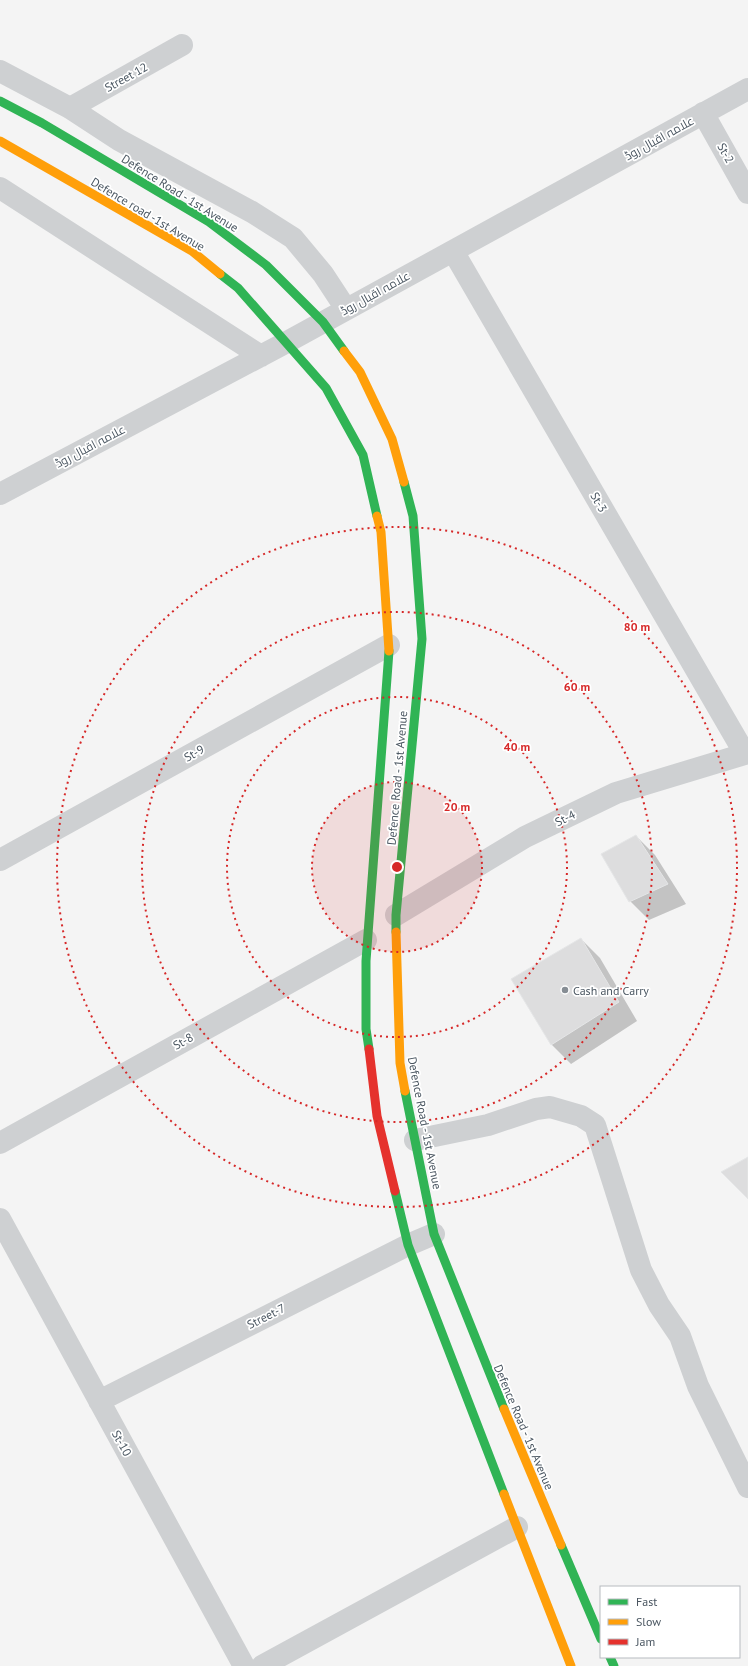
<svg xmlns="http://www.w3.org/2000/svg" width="748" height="1666" font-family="'PT Sans',Cairo,sans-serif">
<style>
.shadow{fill:#0003}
.building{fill:#ddddde;stroke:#e5e6e7}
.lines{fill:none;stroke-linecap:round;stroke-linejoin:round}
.street{stroke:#ced0d2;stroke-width:22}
.fast{stroke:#30b455;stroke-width:9}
.slow{stroke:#ff9f0a;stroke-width:9}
.jam{stroke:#e5322d;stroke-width:9}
.ring{fill:none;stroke:#d62828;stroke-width:2;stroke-dasharray:2 4}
.poi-dot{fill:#868d94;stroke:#fff;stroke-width:1.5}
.labels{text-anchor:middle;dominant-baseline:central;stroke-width:3.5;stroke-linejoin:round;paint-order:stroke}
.street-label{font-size:12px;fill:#4a5661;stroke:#fff}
.poi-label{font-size:12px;fill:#4a5661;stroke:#fff;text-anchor:start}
.centre{fill:#d62828;stroke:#fff;stroke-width:2}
.ring-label{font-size:12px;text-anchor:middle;font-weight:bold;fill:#d62828;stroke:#fff;stroke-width:3.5;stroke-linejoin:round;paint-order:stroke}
</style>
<rect width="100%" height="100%" fill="#f4f4f4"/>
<path class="shadow" d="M636 836 655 855 686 904 649 920 630 901Z
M581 939 600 958 637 1021 571 1064 552 1045 513 979Z"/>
<path class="building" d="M636 835 668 884 629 902 601 854Z
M581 938 619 1002 551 1045 511 979Z
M748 1157V1199L721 1172Z"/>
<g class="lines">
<path class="street" d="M0 71 70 108 119 140 252 212 293 238 323 274 346 309
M70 108 182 45
M703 113 748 193
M0 188 261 356
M453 251 745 754
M0 494 287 342 748 89
M0 860 389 645
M396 915 525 837 616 793 748 753
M415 1140 488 1125 536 1109 550 1107 581 1116 595 1125 641 1270 659 1305 680 1336 698 1386 748 1487
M0 1143 366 940
M0 1219 244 1666
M99 1401 408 1245 434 1234
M262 1666 517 1527"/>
<path class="fast" d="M0 101 42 123 209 222 266 265 323 322 344 351
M220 274 238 288 326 388 363 455 377 516
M396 932V915L422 639 413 516 404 482
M369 1049 366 1029V961L389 651
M405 1091 434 1234 504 1409
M395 1191 408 1245 504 1494
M561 1545 601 1639
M610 1657 614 1666"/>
<path class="slow" d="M0 141 192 251 220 274
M344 351 360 372 392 439 404 482
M377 516 381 532 389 651
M396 932 400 1063 405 1091
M504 1409 561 1545
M504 1494 571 1666"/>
<path class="jam" d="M369 1049 377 1116 395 1191"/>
</g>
<circle cx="397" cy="867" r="85" fill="#d62828" fill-opacity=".12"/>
<g class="ring">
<circle cx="397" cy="867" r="85"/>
<circle cx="397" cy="867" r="170"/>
<circle cx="397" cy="867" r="255"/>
<circle cx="397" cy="867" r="340"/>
</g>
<circle class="poi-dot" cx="565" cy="990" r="4"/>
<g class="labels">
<g class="street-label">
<text transform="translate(126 77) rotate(-29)">Street 12</text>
<text transform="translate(659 138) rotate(-29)">علامہ اقبال روڈ</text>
<text transform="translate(726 153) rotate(61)">St-2</text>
<text transform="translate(180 193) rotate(32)">Defence Road - 1st Avenue</text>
<text transform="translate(148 214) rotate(31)">Defence road -1st Avenue</text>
<text transform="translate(375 293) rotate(-29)">علامہ اقبال روڈ</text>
<text transform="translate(90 446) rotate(-28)">علامہ اقبال روڈ</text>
<text transform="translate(599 502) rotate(60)">St-3</text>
<text transform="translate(194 753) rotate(-29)">St-9</text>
<text transform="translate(397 778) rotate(-85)">Defence Road - 1st Avenue</text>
<text transform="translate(565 818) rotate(-26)">St-4</text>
<text transform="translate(183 1041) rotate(-29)">St-8</text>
<text transform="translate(425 1123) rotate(79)">Defence Road - 1st Avenue</text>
<text transform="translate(266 1316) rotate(-27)">Street-7</text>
<text transform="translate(524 1427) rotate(67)">Defence Road - 1st Avenue</text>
<text transform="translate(122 1443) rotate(61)">St-10</text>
</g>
<g class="poi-label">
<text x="573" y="990">Cash and Carry</text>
</g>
</g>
<circle cx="397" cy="867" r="6" class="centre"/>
<g class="ring-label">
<text x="637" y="631">80 m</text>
<text x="577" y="691">60 m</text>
<text x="517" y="751">40 m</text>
<text x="457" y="811">20 m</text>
</g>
<rect x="600" y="1586" width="140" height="72" fill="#ffffff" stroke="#b7bbc0"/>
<rect x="608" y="1599" width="20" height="6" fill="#30b455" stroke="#b7bbc0"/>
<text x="636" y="1606" font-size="12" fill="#4a5661">Fast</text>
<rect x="608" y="1619" width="20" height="6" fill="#ff9f0a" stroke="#b7bbc0"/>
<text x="636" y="1626" font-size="12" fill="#4a5661">Slow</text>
<rect x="608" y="1639" width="20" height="6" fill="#e5322d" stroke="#b7bbc0"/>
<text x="636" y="1646" font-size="12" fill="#4a5661">Jam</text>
</svg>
